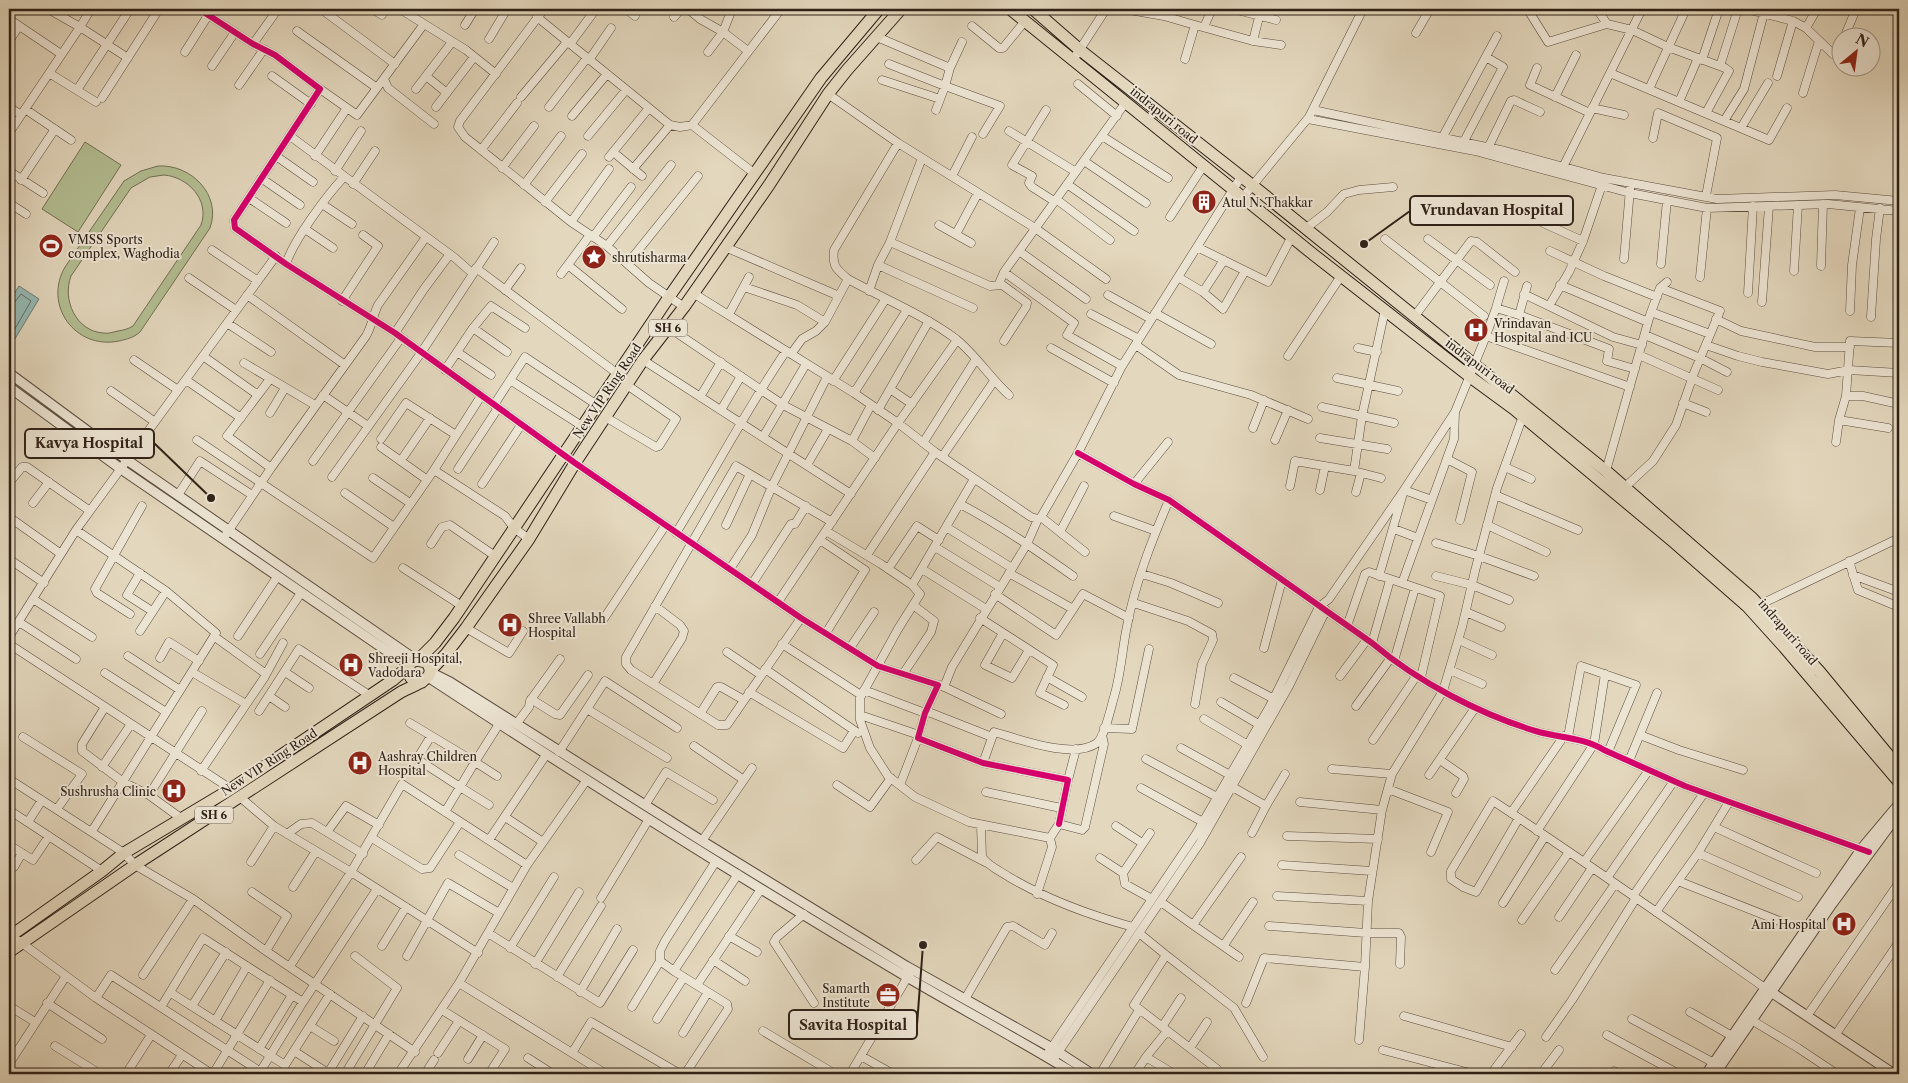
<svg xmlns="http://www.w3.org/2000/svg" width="1908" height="1083" font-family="'Libre Caslon Text',serif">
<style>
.green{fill:#b3be92;stroke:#717054;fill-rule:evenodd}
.water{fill:#95b9b3;stroke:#6c7c75}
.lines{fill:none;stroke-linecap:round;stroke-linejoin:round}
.shore{stroke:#626d65;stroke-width:1}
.minor-casing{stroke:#5c4e40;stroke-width:9}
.tertiary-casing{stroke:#5c4e40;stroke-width:11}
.primary-casing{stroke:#2f2117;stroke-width:13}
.minor{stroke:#ede5d4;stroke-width:8}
.tertiary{stroke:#ede5d4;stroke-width:9}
.primary{stroke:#e3d7bd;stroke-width:11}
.cycleway-casing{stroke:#ede5d4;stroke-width:9}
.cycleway{stroke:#d6006c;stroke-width:6}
.labels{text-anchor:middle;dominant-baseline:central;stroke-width:4;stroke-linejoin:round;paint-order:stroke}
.shield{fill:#ede5d4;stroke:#685c50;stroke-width:1}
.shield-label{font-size:11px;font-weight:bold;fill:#2f2117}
.street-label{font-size:12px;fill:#2f2117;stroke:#ede5d4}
.poi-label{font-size:12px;fill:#2f2117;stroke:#ede5d4;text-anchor:start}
.leader{fill:none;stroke:#2f2117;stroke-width:2}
.callout-dot{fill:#2f2117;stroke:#ede5d4;stroke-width:2}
.callout{fill:#ede5d4;stroke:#2f2117;stroke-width:2}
.callout-label{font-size:14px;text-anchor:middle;font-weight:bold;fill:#2f2117}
</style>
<rect width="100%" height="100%" fill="#e3d7bd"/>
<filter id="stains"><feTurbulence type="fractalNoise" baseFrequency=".004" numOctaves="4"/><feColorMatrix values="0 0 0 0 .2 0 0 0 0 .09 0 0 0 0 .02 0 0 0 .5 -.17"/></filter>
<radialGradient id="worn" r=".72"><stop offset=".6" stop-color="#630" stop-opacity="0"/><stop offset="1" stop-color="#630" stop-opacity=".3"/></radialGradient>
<path class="green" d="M85 142 121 165 78 232 42 209Z
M158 166C191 164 222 195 210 228L140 332C133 338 127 339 119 341 75 350 43 305 65 267L124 181 141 171ZM164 175C188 177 210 200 201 225L133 326C128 329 124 330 118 331 113 332 108 334 103 333 76 331 62 300 71 276L131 188 150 177Z"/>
<path class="water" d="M19 286 39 299 10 347 9 302Z"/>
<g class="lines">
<path class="shore" d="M9 304 14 303 21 294 31 301 9 339"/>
<defs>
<path id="minor" d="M48 9 80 27 91 9
M199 9 253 44 275 55 320 89 234 220 235 228 286 264 395 333 575 463 801 618 878 666 938 685 925 713 918 738 983 763 1068 780 1059 824
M321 9 395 64
M372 9 382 15
M400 9 466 50 496 74
M544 9 460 121 458 127 465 137 571 222 607 246 649 283 684 307
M626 9 635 16
M688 9 700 19 723 32 748 51
M1124 9 1164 16
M1166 9 1164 16 1195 25 1185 59
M1233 9 1276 20
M1597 9 1607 24
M1746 9 1793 21 1806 28 1817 9
M1893 9 1899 11
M1528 10 1548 42 1607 24 1632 30 1668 47 1725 68 1729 71 1706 113
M537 17 670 125 680 127 692 125
M674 17 681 9
M9 19 61 54
M465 25 475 9
M1195 25 1253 41 1281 45
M972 26 999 48H1003L1025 21
M1204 27 1212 9
M1806 28 1833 54 1838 51 1840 45
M297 31 377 88
M1416 33 1430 9
M877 37 950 68 945 86 1000 106 983 134
M1844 38 1856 9
M489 39 507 9
M9 41 19 26
M1253 41 1261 9
M253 44 278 9
M570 44 596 9
M185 52 212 9
M708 52 723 32 732 9
M589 60 611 28
M1073 60 1106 9
M1702 60 1719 9
M889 64 945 86 936 110
M212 66 235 32
M1720 66 1738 9
M950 68 962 42
M1537 68 1530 85 1590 113
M49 73 96 102
M1610 73 1769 140 1787 108
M272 76 311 104
M426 76 447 93
M1777 76 1793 21
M384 79 388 88 434 124
M882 80 940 99
M1078 84 1117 116
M239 85 264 49
M320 89 357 115 424 24
M416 89 452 42
M1649 89 1686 9
M77 90 130 9
M1803 93 1819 41
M828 94 898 143 1035 228 1106 279
M521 97 567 42
M1555 97 1576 55
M102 98 159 9
M1679 102 1698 58
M9 107 21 115
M436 107 474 57
M549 107 587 58
M1592 108 1624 115
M25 109 71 140
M1046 110 1012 165 1032 176 1029 183 1032 187 1054 201
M1313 110 1505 151 1604 178 1717 199 1835 195 1899 201
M572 116 607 74
M1308 119 1475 151 1630 193 1707 208 1828 204 1899 211
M1724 121 1744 89 1765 9
M1741 128 1768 83
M1009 131 1076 172
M9 133 80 27 128 58
M290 136 455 258 472 273
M588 136 626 90
M1102 136 1168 178
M1653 138 1658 113 1717 138 1706 196
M1440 142 1497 36
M898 143 834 250C832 266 836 269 848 279 884 299 924 315 956 339 976 355 990 378 1009 395
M1461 147 1503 67 1486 57
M1488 148 1511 101 1514 100 1540 112
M481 150 517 103
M276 156 313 182
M315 156 347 108
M618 156 642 176
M609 157 649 108
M922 158 890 242 990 286 1002 285
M1084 161 1146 203
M1563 167 1642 9
M502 168 534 126
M633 169 670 125
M9 171 43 193
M335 171 361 131
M755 174 692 125 781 9
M952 176 972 137
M261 178 300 205
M21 180 55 129
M353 184 375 151
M1067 184 1134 231
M524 185 561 136
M1243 197 1309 117 1363 9
M249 198 286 223
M1056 199 1110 240
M545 202 582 154
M9 203 26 214
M322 204 352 224
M1170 217 1204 165
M571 222 609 169
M1543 223 1583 241
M939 225 971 243
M305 229 333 248
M1305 229 1327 212 1344 194 1359 190 1393 187
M956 234 978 193
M593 237 631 187
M1385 239 1484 316
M1428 239 1490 285
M890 242 878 265 973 308
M607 246 671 165
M725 247 839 296
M1197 247 1268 282 1292 236
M212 250 258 281
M1019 251 1086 299
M1550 251 1604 276 1657 297
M1624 259 1630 189
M628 263 698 176
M286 264C293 241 327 195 344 177
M1661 264 1667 200
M568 265 622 309
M1821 266 1823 204
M476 268 618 374
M1794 271 1798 205
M1004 272 1074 323 1067 335 1122 366
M561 274 590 235
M1178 277 1203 292 1224 260
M1700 277 1707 208
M189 278 236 310
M1560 285 1648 322
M1527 286 1519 315 1604 347 1609 349 1607 361 1635 369
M744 287 797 305 825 322
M505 290 521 268
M869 291 878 265
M1203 292 1223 309 1245 271
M693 293 854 393 898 423 935 452 1031 517 1038 519 1041 517 1078 453 1122 366 1241 177
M1748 293 1753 206
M1524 294 1613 337 1642 345
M247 295 345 365
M1108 295 1151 319
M342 301 378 246 363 235
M1762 302 1769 206
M1549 306 1569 272 1583 241 1603 182
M1496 308 1504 281
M1850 311 1852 265 1860 208
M1651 312 1710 334
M1155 313 1211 344
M729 314 749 277
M1091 314 1139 339
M1519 315 1496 308 1486 336 1630 387
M1414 317 1471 241 1477 242 1515 272
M1871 317 1876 239 1880 208
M1716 319 1741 331 1815 347H1850
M227 323 271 352
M668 327 785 406 852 441 871 405
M473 328 507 352
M395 333 424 289 450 254
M1645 335 1700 358 1727 372
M1004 341 1026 307 1027 303 1001 284 1000 281 1004 272 1126 102
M1136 345 1179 375 1251 395 1308 419
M1706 345 1738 356 1762 362 1828 374 1849 370 1899 373
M1051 348 1114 383
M1358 348 1377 352
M457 352 491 375
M791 354 802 339 816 331 825 322 848 279
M1639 355 1718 390
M203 356 258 395
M1288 356 1341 276
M134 360 178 390
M643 360 851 494
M244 363 315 405
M445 370 473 328 491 306 525 328
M1337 378 1398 391
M270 379 227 436 271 468
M186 380 241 418
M510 380 582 426
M833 381 885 300
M890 389 912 404
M111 391 155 422
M854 393 907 310
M323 395 368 426
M1846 396H1863L1899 404
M700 397 721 362
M1683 403 1706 412
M494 405 525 357 597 405
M1322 407 1394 423
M721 410 741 376
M878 410 929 321
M270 413 285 388
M607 418 656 447 659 446 676 419 627 385
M1839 420 1888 428
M1253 428 1264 400
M763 437 806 364
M1320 438 1387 449
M381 439 406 403 456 435
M197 440 373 558 434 470 481 396
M1275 440 1288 410
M852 441 875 458
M1836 442 1839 420 1846 396 1850 341 1899 343
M923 443 976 359
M381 447 426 479
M1078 453 1134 484 1169 500 1372 643C1418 682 1481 715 1539 732 1562 738 1584 738 1604 750L1685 786 1866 851
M404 456 430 418
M942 457 994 381
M1447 459 1472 472 1460 520
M313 461 401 338
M807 465 828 429
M1505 467 1531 479
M458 469 498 408
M434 470 505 516 514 528 529 539
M1354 471 1381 478
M1606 471 1650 315 1660 288 1667 282
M332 477 421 353 494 242
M373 478 410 503
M974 479 912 585 920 594 898 629 860 698V720L870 748 888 776 915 797 969 822 1050 838 1059 824 1082 830 1085 827 1104 744 1102 735
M9 483 22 467H27L90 511
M482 484 521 425
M1134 484 1168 442
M1290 486 1295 461 1354 471 1362 416 1385 310
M1624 488 1653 461 1676 425 1694 373 1720 311 1660 288
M1320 490 1325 466
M1356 492 1361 473
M345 493 394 527
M178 495 200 461 252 495
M1495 495 1578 530
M33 503 49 482
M960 504C1000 525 1036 550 1073 576
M1114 516 1156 531
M9 517 61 554
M1041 517 1085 552
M726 525 750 474
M1487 525 1546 552
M946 527 1012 568
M1394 529 1418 538
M76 530 166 591 216 633 92 831
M826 531 881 564 912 585
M1060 532 1084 486
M676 533C714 472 746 410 786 351
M223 539 271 468 366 336C372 326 373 315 378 305L426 237
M820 540 865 570 826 633
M1436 543 1479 556 1534 576
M431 544 442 527 450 525 495 556
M935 547 1000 587
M867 555 935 452
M9 559 44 583
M1849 561 1858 590 1899 607
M403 568 462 606
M730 569 752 535 772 486 827 377
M888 569 917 526 939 540
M922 569 986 609
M140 573 127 595 152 611
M1009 573 1073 609
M1142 574 1171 583 1218 603
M1853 575 1899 592
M1379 576 1404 490 1432 500
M1436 576 1472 585 1509 600
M752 584 791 524H795L806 506
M995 594 1056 635 1083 594 1129 618
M33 599 92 637
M778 602 898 423 957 340
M1134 603 1188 621 1212 634 1213 640 1202 664 1195 704
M1759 605 1899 538
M1466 612 1501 627
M130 614 97 593 95 589 142 506
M801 618 727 725H718L631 670 626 664V657L736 466 832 522
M980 618 1053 665 1040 693 1064 705
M603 620 665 526
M19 622 76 659
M1347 626 1365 574 1369 572 1402 583
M466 628 509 653 523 631
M140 631 166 591
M1003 633 985 665 1012 678 1029 650
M238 636 277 577
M9 637 76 530 276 256
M215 637 266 674
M1459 640 1492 655
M1372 643 1390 580
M9 644 231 789
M782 644 861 695
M850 648 874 612
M1264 648 1282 580
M727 652 761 675
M260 654 301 593
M128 656 180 690
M160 658 169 642 199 661
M1394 661 1415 588
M765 669 858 733
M1450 670 1482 684
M192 672 246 704
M285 672 309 688
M105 673 166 712
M903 674 931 632 934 621 913 605
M1340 676 1366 641
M1047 677 1082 697
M1421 677 1440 596 1402 583 1454 439 1455 412 1486 336
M1234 678 1274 699
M653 684 682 638 684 631 680 625 655 606
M940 685 1001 714
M944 687 952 667 1027 544 1038 519
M864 690 925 713
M749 692 843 748 854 731
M269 696 285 707
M531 699 555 714 560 715 588 675
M1221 702 1260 725
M1356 706 1390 659
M105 707 82 744V751L123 782 149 795 202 711
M587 709 667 758
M259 711 299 649 369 695
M926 711 992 737
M700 714 717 687H721L744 700
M860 715 919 735
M1204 719 1248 745
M410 723 475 762 460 787 417 759 431 736
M517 723 529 707 530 701 560 659
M1104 728 1132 729 1149 649
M1640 735 1679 750 1743 770
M23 737 82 774 57 809
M1568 737 1581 666 1636 685 1608 752
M1373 740 1417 675
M694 746 744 780
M1181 748 1230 775
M559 752 605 681 677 728
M1146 759 1217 797
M1440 760 1463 776 1464 779 1456 793
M1629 761 1657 693
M983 763 994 732C1019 739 1073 760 1097 743 1105 736 1111 707 1114 697 1121 674 1122 650 1127 626 1135 583 1152 540 1169 500
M102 767 131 724
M1332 769 1392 774
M201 771 264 678 283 643
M1429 775 1475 708
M497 776 475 762 499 724
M9 779 124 853 135 865 193 899 266 951 415 1052
M1068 780 1076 749
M837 785 870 807 891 778
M900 785 918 738
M1229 785 1266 806 1252 833
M1141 788 1203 822
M1388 789 1448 812 1431 852
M986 792 1061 808
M149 795 182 819
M241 798 274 826 351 872 478 953
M1300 802 1382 810
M1729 802 1698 853 1678 881 1782 922
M645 805 666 772 713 800
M1266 806 1285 774
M9 810 102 871
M445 812 460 787 489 805
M1511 813 1564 736
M505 817 543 842
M1519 818 1476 892 1463 887 1451 879V871L1493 801C1585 861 1675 925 1765 988
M28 822 42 800
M981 825 982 857C988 866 1000 871 1009 877 1048 900 1089 915 1133 927
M1116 826 1142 843
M1714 827 1816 873
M1537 831 1594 744 1605 674
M327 832 346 806 379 825
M1150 833 1123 873 1125 884 1152 899
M287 834 301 824 312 823 363 854
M1287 836 1378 839
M372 838 422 869 430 868 460 822
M489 840 546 755
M702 841 752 768
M9 845 33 860 49 836
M1698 853 1798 897
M459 855 513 888
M1100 858 1123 873
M916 860 937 837 985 862
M251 862 274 826
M1584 862 1649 770
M1282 865 1372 871
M9 868 14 867 22 853
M1607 878 1674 781
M293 887 316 851
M252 892 287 916 266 951
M1037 894 1052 847 1050 838
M1277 896 1368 901
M1633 896 1704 793
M601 898 649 819
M1161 902 1193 925
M1503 903 1545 836
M1656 912 1678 881
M804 914 777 937 774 942 814 1003
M1559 917 1592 868
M1522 920 1569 852
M1269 926 1366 933H1399L1401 937 1400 964
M488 933 600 1003 633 950
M1139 933 1166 955 1234 1008 1263 1057
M729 936 757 952
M19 941 96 998 212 1074
M1224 945 1253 902
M382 946 406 907
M510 948 554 877
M1166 955 1134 1005 1217 1069
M407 956 448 883 499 913
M1239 957 1193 925 1241 857
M713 960 745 981
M660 961V951L665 941 716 861
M535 964 579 892
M290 966 351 872 402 784 527 865
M1555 970 1615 884
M143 975 193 899
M557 977 601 906
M459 983 606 1074
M697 985 761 889
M580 992 617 929
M171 993 285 1065 330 994
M96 998 111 975 264 1074
M965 999 1007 927 1013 926 1045 945 1052 933
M47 1003 102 1039
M1246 1003 1264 958 1365 967
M9 1006 35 1022
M192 1006 226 952
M161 1007 203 938 303 1002 377 889
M632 1007 660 961 674 971
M442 1010 505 1049 489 1074
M1690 1012 1732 1036
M1404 1016 1512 1047
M1807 1016 1898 884
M657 1019 684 977
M1632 1019 1714 1063
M215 1021 247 966
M1753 1021 1798 1048 1837 1074
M310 1026 334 1041
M1162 1027 1181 998
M763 1031 835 1074
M1167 1031 1146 1057 1174 1074
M683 1033 708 992
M1836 1034 1899 942
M1607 1035 1679 1074
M1546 1037 1572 1000 1636 898
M1359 1040 1365 967 1368 901 1382 810 1392 774 1443 691 1462 627 1475 571 1497 488 1524 413
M55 1046 100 1074
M1190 1048 1207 1022
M259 1049 292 995
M1383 1050 1474 1074
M294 1051 328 1073 363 1016
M438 1053 459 1021
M572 1053 591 1022 680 1074
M861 1056 893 1074
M1046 1056 1196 834 1270 706 1319 607 1329 599 1404 490 1455 412
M528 1058 553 1074
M468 1059 483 1035
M1053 1060 1200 843 1289 686 1326 610
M9 1064 66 976
M260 1072 303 1002
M126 1074 151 1035
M169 1074 182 1055
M213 1074 270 980
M345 1074 397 988 355 956
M365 1074 389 1034
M398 1074 459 983 527 865 586 781
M425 1074 434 1060
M685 1074 728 1009 727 1004 674 971 738 874
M850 1074 910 973
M1100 1074 1139 1010
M1135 1074 1146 1057
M1491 1074 1521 1034
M1541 1074 1559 1050
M1613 1074 1614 1071 1620 1074"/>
<path id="tertiary" d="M9 373 127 460 416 660
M9 387 121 469 409 666
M430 672 450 682 702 841 906 966 1052 1048 1092 1074
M428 677C586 781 745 881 907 977 963 1010 1020 1040 1075 1074
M1768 990 1894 1074
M1706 1074 1862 848 1899 804
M1715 1074 1832 904 1899 813"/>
<path id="primary" d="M1010 9 1314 255 1469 376 1514 409 1675 543 1747 606 1784 647 1899 782
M1033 9 1080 50 1252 185 1606 471 1752 598 1819 671 1899 768
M419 659 435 643 454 618 669 297 821 78 879 9
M430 671 446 654 466 628 529 539 575 463 643 360 684 307 769 185 828 94 847 70 901 9
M9 937 102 871 124 853 231 789 393 680 408 667
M9 952 135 865 401 692C412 686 441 678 426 662L416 660 410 663 408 671 411 678 422 682"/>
</defs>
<use href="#minor" class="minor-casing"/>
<use href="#tertiary" class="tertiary-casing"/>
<use href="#primary" class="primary-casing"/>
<use href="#minor" class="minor"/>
<use href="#tertiary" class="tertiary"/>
<use href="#primary" class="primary"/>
<defs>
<path id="cycleway" d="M199 9 253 44 275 55 320 89 234 220 235 228 286 264 395 333 575 463 801 618 878 666 938 685 925 713 918 738 983 763 1068 780 1059 824
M1078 453 1134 484 1169 500 1372 643C1418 682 1481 715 1539 732 1562 738 1584 738 1604 750L1685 786 1869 852"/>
</defs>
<use href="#cycleway" class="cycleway-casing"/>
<use href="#cycleway" class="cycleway"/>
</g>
<defs>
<symbol id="building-disc" viewBox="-11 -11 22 22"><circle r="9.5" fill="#8f2418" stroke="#ede5d4"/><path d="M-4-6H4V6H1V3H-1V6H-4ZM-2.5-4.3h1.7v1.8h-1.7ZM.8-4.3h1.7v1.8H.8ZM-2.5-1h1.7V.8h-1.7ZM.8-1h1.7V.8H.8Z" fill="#fff"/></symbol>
<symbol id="stadium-disc" viewBox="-11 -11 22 22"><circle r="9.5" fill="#8f2418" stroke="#ede5d4"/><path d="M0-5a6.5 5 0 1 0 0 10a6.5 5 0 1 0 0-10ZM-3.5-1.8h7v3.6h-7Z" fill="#fff"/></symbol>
<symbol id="sight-disc" viewBox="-11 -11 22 22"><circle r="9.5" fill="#8f2418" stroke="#ede5d4"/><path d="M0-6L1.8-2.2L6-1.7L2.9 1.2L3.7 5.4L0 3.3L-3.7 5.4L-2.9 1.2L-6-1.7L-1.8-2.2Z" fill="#fff"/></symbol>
<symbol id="hospital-disc" viewBox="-11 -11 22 22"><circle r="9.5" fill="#8f2418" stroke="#ede5d4"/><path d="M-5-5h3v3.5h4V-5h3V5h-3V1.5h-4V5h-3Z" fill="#fff"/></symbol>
<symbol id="office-disc" viewBox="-11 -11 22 22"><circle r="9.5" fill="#8f2418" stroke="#ede5d4"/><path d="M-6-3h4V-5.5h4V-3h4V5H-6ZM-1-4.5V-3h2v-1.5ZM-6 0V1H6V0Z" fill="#fff"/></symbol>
</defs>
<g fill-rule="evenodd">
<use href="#building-disc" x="1190" y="188" width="28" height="28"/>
<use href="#stadium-disc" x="37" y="232" width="28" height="28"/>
<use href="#sight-disc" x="580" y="243" width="28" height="28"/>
<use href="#hospital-disc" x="1462" y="316" width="28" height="28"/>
<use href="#hospital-disc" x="496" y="611" width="28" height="28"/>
<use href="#hospital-disc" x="337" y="651" width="28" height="28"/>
<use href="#hospital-disc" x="346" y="749" width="28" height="28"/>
<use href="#hospital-disc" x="160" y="777" width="28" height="28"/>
<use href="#hospital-disc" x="1830" y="910" width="28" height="28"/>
<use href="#office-disc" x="874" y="981" width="28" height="28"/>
</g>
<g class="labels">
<g class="shield">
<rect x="649" y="319.5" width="38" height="17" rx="4"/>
<rect x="195" y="806.5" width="38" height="17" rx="4"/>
</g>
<g class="shield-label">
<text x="668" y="328">SH 6</text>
<text x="214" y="815">SH 6</text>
</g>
<g class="street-label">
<text transform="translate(1164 115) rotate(39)">indrapuri road</text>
<text transform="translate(1480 366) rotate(37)">indrapuri road</text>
<text transform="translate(607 391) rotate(-56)">New VIP Ring Road</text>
<text transform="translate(1788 632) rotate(49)">indrapuri road</text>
<text transform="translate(269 762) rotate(-33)">New VIP Ring Road</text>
</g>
<g class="poi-label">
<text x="1222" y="202">Atul N. Thakkar</text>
<text x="68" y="239">VMSS Sports<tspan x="68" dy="14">complex, Waghodia</tspan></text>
<text x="612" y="257">shrutisharma</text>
<text x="1494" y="323">Vrindavan<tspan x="1494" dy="14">Hospital and ICU</tspan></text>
<text x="528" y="618">Shree Vallabh<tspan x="528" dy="14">Hospital</tspan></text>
<text x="368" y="658">Shreeji Hospital,<tspan x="368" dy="14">Vadodara</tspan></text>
<text x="378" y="756">Aashray Children<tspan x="378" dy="14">Hospital</tspan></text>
<text x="156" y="791" text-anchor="end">Sushrusha Clinic</text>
<text x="1826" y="924" text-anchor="end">Ami Hospital</text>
<text x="870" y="988" text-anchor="end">Samarth<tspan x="870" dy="14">Institute</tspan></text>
</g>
</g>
<path class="leader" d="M1364 244L1410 211M211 498L154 443M923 945L917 1025"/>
<g class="callout-dot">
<circle cx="1364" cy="244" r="5"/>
<circle cx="211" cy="498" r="5"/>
<circle cx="923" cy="945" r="5"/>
</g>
<g class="callout">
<rect x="1410" y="196" width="163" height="29" rx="5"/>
<rect x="25" y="429" width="129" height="29" rx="5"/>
<rect x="789" y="1010" width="128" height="29" rx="5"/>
</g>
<g class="callout-label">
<text x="1492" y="215">Vrundavan Hospital</text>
<text x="89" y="448">Kavya Hospital</text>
<text x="853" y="1030">Savita Hospital</text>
</g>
<rect width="1908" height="1083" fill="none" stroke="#e3d7bd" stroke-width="30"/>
<rect x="10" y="10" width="1888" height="1063" fill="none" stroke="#2f2117" stroke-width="2.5"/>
<rect x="15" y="15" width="1878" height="1053" fill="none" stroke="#2f2117"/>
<g transform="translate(1856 52) rotate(29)"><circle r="24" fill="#ede5d4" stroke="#a19788"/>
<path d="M0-4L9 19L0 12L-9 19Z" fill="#8f2418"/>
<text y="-8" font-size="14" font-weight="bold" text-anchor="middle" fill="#2f2117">N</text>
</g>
<rect width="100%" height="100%" filter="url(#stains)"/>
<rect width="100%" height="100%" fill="url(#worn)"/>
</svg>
